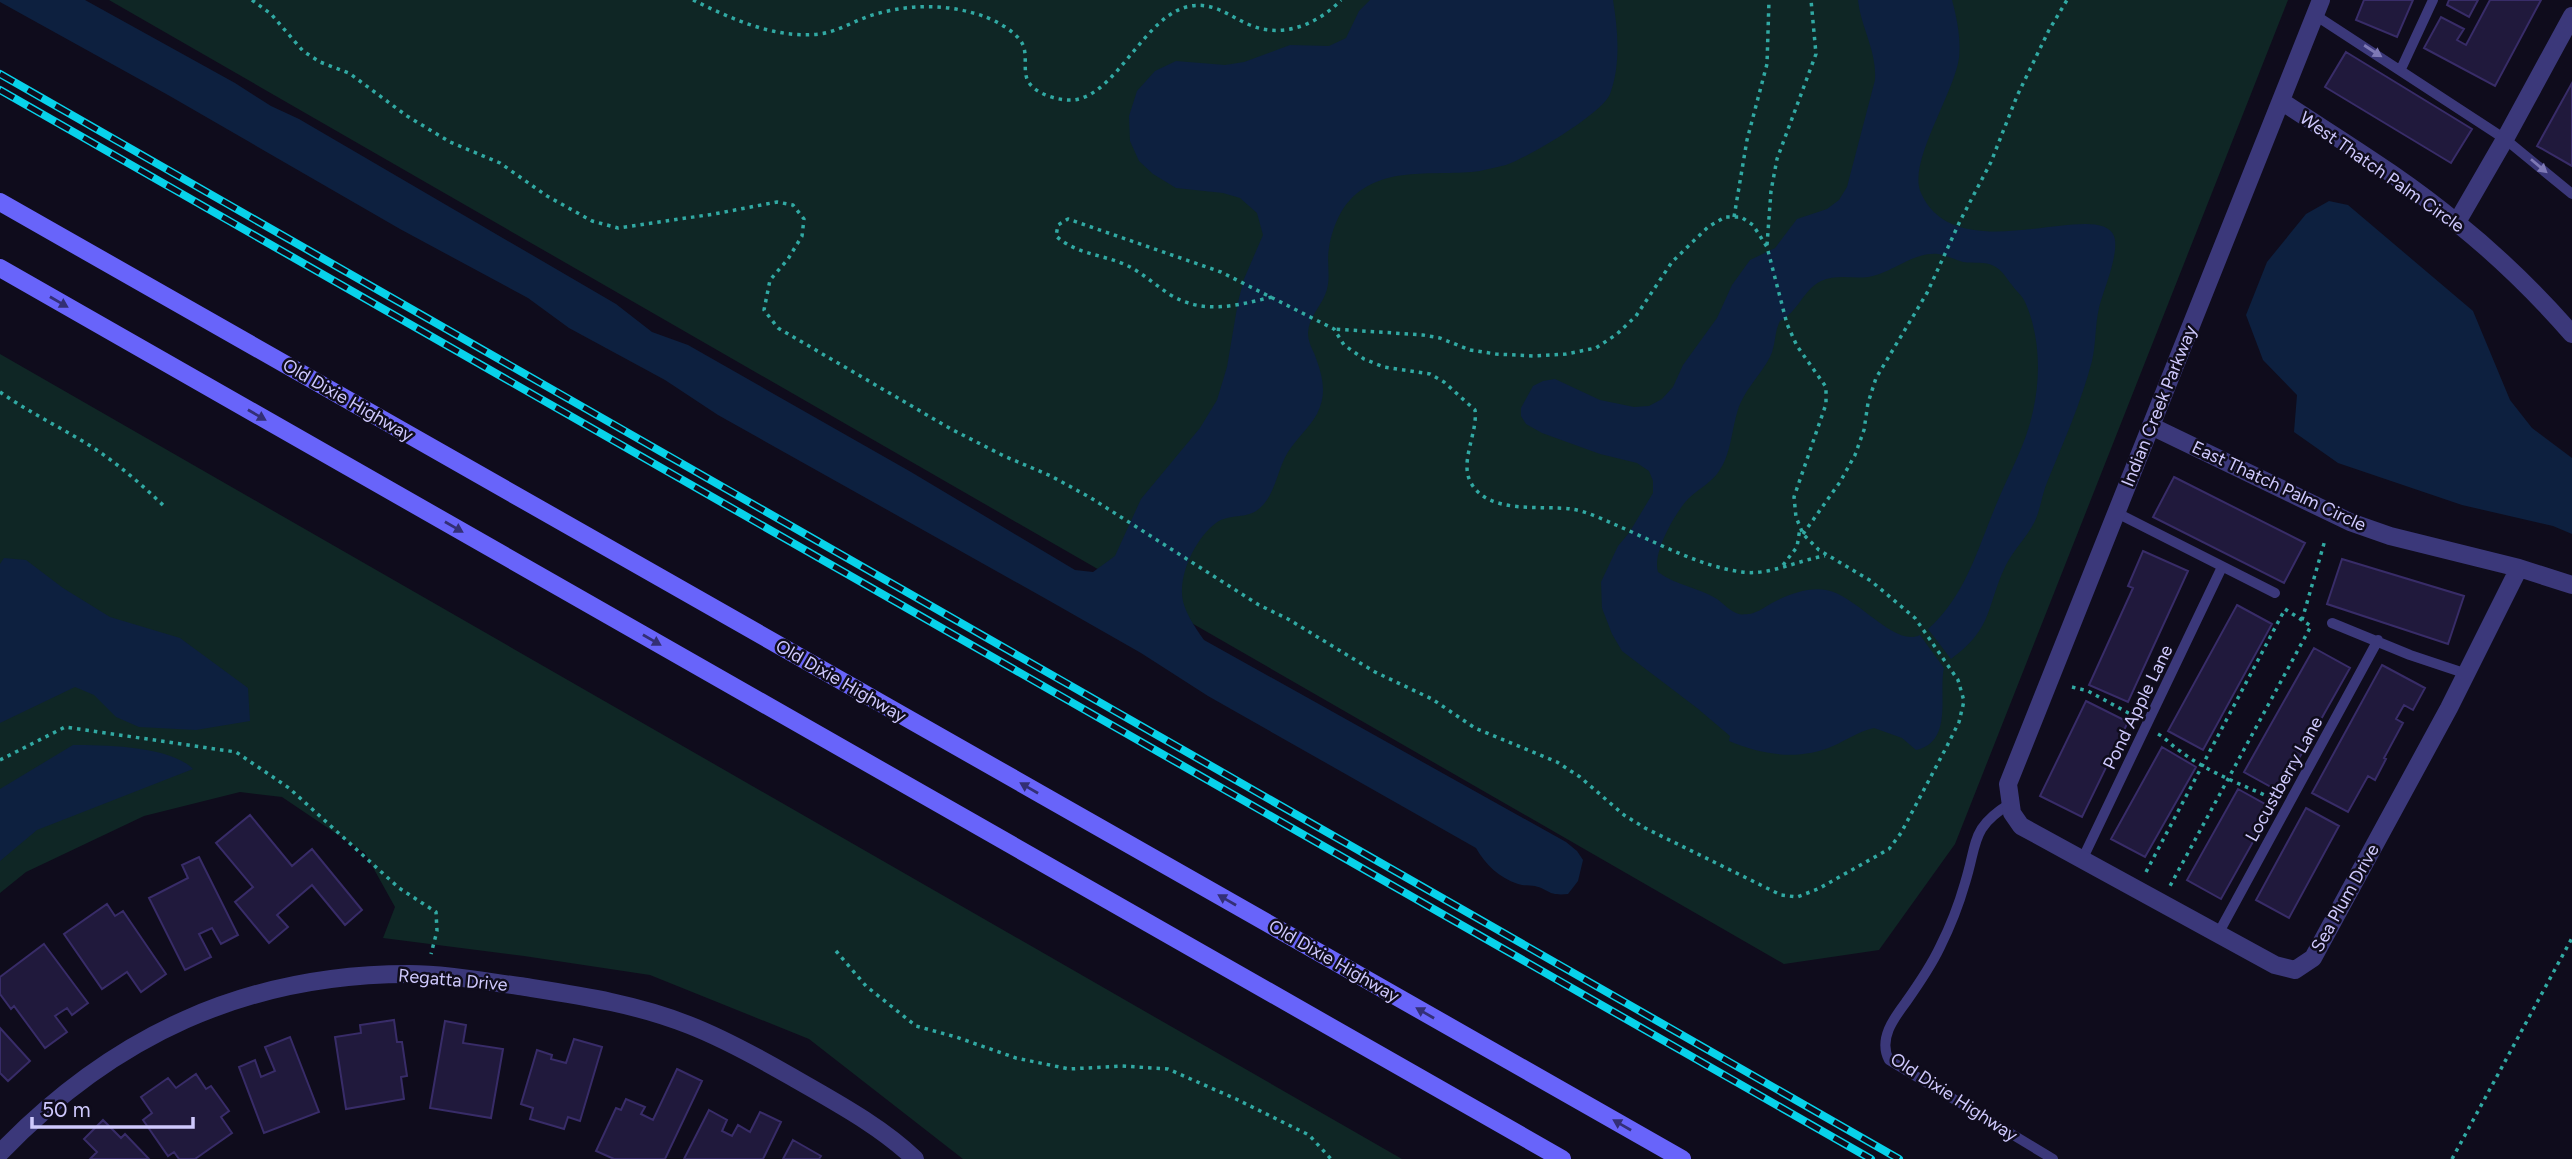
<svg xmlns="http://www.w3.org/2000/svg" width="2572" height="1159" font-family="Figtree,sans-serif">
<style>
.green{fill:#0f2625}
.water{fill:#0d203f}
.building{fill:#20193c;stroke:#382c68;stroke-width:2}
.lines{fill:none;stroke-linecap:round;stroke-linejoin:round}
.path{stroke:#31a9a3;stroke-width:3.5;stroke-dasharray:3.5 5;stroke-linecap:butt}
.service{stroke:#3b387a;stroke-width:10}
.minor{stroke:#3b387a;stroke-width:18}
.secondary{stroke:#6864fa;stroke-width:18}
.rail-casing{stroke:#08d2ea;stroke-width:8}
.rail{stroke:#0f0c1c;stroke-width:5;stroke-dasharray:16;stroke-linecap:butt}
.oneway{fill:#7e79b5}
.oneway2{fill:#332f75}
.labels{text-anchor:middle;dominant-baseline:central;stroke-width:5;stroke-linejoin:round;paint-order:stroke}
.street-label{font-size:18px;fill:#cfc9fd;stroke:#0f0c1c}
</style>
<rect width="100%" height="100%" fill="#0f0c1c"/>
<path class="green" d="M109 0H2288L1955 844 1879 950 1784 964Z
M0 354 1402 1159H963L809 1039 650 975 524 956 383 938 395 907 365 853 282 797 240 792 144 816 26 872 0 893Z"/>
<path class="water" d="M0 0H85L235 83 271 106 299 119 616 304 652 332 688 345 911 472 1075 570 1093 572 1115 556 1141 499 1200 428 1217 400 1227 367 1238 302 1244 279 1263 235 1257 213 1240 198 1223 193 1176 188 1153 174 1139 161 1130 141 1129 116 1137 91 1155 71 1176 61 1225 65 1244 62 1290 45 1329 46 1346 38 1359 11 1370 0H1613C1618 31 1621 64 1610 94 1602 114 1527 158 1506 165 1498 167 1488 169 1480 171 1435 177 1384 164 1350 200 1339 211 1331 233 1329 248 1326 263 1332 280 1325 295 1319 309 1309 317 1308 333 1308 340 1311 347 1314 353 1322 374 1328 393 1317 414 1309 428 1297 438 1288 452 1277 470 1276 493 1260 508 1247 520 1229 513 1216 523 1197 537 1181 569 1182 593 1182 609 1195 627 1204 640L1566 842 1577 851 1583 860 1578 881 1568 894C1548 896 1550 890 1535 886 1530 885 1524 886 1518 884 1498 877 1486 865 1476 848L1208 696 1141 653 1048 600 718 415 665 380 569 328 528 298 400 229 168 95 0 2Z
M1858 0H1952C1957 19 1961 37 1959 58 1954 94 1907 163 1921 193 1956 273 2098 197 2114 236 2120 253 2103 291 2099 308 2095 325 2096 344 2092 361 2081 403 2064 441 2048 480 2042 493 2041 508 2035 521 2027 537 2014 549 2006 565 1986 606 1994 628 1951 659L1928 629C1965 597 1978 548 1996 505 2009 473 2026 445 2033 411 2041 376 2040 335 2025 302 2022 295 2016 291 2012 285 2006 278 2003 271 1994 266 1985 261 1974 264 1963 262 1955 260 1947 255 1938 254 1912 252 1893 273 1868 277 1852 279 1837 274 1821 281 1803 290 1798 312 1780 321 1774 332 1776 345 1770 357 1760 376 1743 391 1737 413 1731 433 1731 456 1717 474 1709 484 1697 490 1688 499 1675 513 1652 553 1658 572 1677 586 1698 587 1717 599 1724 604 1731 612 1739 614 1741 615 1748 614 1750 614 1759 612 1766 606 1774 602 1789 594 1809 587 1826 590 1857 595 1894 648 1920 635L1944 668C1938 693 1954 742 1916 750L1902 738 1874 728C1859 731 1847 740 1833 746 1799 761 1762 755 1729 741L1730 736 1697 708 1622 651 1612 634 1602 608 1601 582 1618 546 1629 533 1653 493V481L1649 471 1637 463 1600 454 1542 433 1526 424 1521 416V408L1533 386 1543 381 1555 379 1600 400 1634 407 1649 406 1662 399 1673 387 1683 365 1717 318 1732 285 1750 260 1775 248 1797 219 1827 209 1839 200 1847 187 1875 80C1877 51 1861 28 1858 0Z
M2329 201 2348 205 2473 311 2510 400 2532 428 2572 458V534L2553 526 2462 505 2338 463 2294 432 2297 395 2263 360 2246 315 2267 262 2306 214Z
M4 558 26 560 63 588 110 617 180 638 248 688 250 721 196 730 139 727 116 717 94 695 75 687 0 723V564Z
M73 745C105 745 170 746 193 769L37 830 0 861V789Z"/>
<path class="building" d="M2364 0H2413L2397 37 2356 20Z
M2449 0H2478L2469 17 2447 5Z
M2490 0H2541L2495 86 2424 48 2441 17 2464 29 2457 40 2466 45Z
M2346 52 2472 129 2451 163 2325 87Z
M2572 83V166L2537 146Z
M2174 477 2305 543 2284 583 2153 517Z
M2143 551 2188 571 2128 702 2089 685 2133 588 2128 586Z
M2342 559 2464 596 2448 644 2327 604Z
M2237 605 2272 624 2203 750 2168 731Z
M2314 648 2350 668 2280 792 2244 772Z
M2382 665 2425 688 2413 710 2404 705 2396 719 2403 723 2384 758 2386 759 2375 780 2368 776 2348 812 2312 793Z
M2086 701 2128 722 2082 817 2040 796Z
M2162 747 2196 767 2145 857 2111 839Z
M2238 789 2272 808 2221 899 2187 880Z
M2306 808 2339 826 2289 918 2256 900Z
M250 815 292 866 312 849 362 910 345 925 312 885 277 915 288 927 269 943 235 902 253 887 216 843Z
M199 857 238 935 221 944 212 928 199 934 211 957 185 970 149 898 188 878 182 865Z
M107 904 115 916 123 911 166 974 141 992 127 972 102 989 64 934Z
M44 944 88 1003 72 1015 67 1008 55 1016 67 1032 45 1048 14 1006 11 1009 0 994V977Z
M394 1020 397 1042H402L407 1076 401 1077 404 1099 346 1109 335 1037 361 1033 360 1025Z
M445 1021 466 1025 463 1043 503 1049 491 1118 430 1108Z
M0 1028 30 1061 8 1081 0 1073Z
M290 1037 319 1112 264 1133 239 1067 255 1060 261 1077 275 1071 265 1047Z
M574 1039 602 1047 580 1121 568 1117 564 1129 530 1119 533 1108 521 1104 537 1050 552 1055 551 1059 566 1063Z
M677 1069 702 1081 665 1159H614L596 1151 616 1108 621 1110 626 1099 645 1107 641 1114 653 1120Z
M196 1074 206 1089 211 1086 229 1111 221 1117 232 1133 195 1159H179L174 1152 168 1156 143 1120 152 1113 141 1097 168 1078 176 1088Z
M709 1110 727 1120 722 1131 732 1136 738 1125 750 1132 760 1112 781 1122 763 1159H684Z
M103 1120 121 1138 125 1134 149 1159H90L97 1152 84 1139Z
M793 1140 821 1156 819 1159H783Z"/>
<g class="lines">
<path class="path" d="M252 0 271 14 303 51 320 62 349 73 407 116 450 142 500 163 547 196 592 221 618 228 714 214 777 202 793 205 804 219 802 236 788 259 770 280 764 310 778 328 951 429 1004 456 1051 476 1091 498 1259 605 1288 619 1375 672 1432 699 1475 728 1557 762 1580 777 1624 815 1645 828 1781 895 1797 897 1818 889 1889 849 1901 833 1947 746 1959 722 1964 701 1958 680 1915 618 1871 581 1819 550 1803 534 1796 517 1794 497 1826 404V387L1797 346 1787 324 1767 247 1753 225 1741 217H1725L1708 227 1672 262 1636 316 1617 334 1596 348 1566 354 1533 356 1496 354 1470 350 1440 338 1423 335 1334 329
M693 0C732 19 775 39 819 34 837 32 852 22 869 16 907 4 945 3 983 16 995 20 1015 31 1022 43 1028 54 1023 68 1027 79 1033 94 1059 101 1073 100 1117 96 1145 13 1191 6 1215 2 1230 17 1250 25 1283 39 1318 24 1341 0
M1734 217 1747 140 1767 64 1769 0
M1767 245 1771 191 1777 159 1816 54 1811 0
M1272 297C1235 306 1203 315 1169 294 1154 284 1140 271 1124 264 1100 254 1076 254 1056 236L1058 225 1068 219 1221 272 1334 329 1344 345 1364 359 1384 367 1430 374 1444 382 1475 410C1478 433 1459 462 1471 483 1489 515 1542 505 1571 509 1586 511 1602 519 1616 525 1656 542 1698 566 1742 572 1769 576 1798 560 1825 556
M0 392C27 411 56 425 84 442 114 460 140 483 165 507
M1803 534 1840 482 1855 455 1864 430 1868 403 1876 378 1927 293 1960 221 1991 162 2017 96 2049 30 2067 0
M1783 565 1797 547 1800 528
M2302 620 2325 540
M2072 687 2088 691 2134 716
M2158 734C2167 739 2172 746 2180 751 2209 773 2243 785 2276 800
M0 760 65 727 236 752 289 788 399 888 436 912 437 931 431 954
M2146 872 2285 609 2311 626 2170 886
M836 951 866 986 916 1026 956 1037 1016 1058 1069 1069 1122 1066 1168 1069 1236 1099 1309 1135 1331 1159
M2452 1159 2572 938"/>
<path class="service" d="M2315 15 2505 139 2572 194
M2401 69 2433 0
M2117 513 2275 593
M2332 623 2410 655 2467 674
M2011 803C1970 828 1978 842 1965 883 1959 904 1950 927 1940 947 1931 966 1918 985 1906 1002 1894 1018 1878 1039 1889 1060L2053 1159
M2082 860 2222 567
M2218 934 2378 640"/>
<path class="minor" d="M2321 0 2008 784 2012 813 2021 826 2275 965 2295 970 2313 958 2449 708 2519 568
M2281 101C2340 140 2402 177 2457 223 2498 256 2537 294 2572 334
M2457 222 2505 139 2572 16
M2151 426 2350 522 2390 536 2519 568 2572 585
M0 1153C113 1036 245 974 409 974 446 974 482 981 519 986 576 995 634 1003 689 1025 725 1039 759 1058 792 1077 835 1102 879 1125 915 1159"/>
<path class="secondary" d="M0 202 1682 1159
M0 268 1562 1159"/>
<defs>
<path id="rail" d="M0 74 1899 1159
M0 90 1871 1159"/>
</defs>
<use href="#rail" class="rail-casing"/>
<use href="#rail" class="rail"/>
</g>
<defs><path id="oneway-solid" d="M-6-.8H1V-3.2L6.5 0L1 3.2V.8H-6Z" transform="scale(1.75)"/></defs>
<g class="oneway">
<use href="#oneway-solid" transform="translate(2373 51) rotate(33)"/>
<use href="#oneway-solid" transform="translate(2539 166) rotate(40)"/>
</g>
<g class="oneway2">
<use href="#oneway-solid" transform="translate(59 302) rotate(30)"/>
<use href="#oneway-solid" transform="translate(257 415) rotate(30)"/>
<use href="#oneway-solid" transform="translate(454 527) rotate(30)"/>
<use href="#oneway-solid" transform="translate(652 640) rotate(30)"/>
<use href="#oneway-solid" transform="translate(1029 788) rotate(-150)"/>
<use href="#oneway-solid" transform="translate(1227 900) rotate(-150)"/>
<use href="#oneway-solid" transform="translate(1425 1013) rotate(-150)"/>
<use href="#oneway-solid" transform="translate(1622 1125) rotate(-150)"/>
</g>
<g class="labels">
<g class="street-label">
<text transform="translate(2382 172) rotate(35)">West Thatch Palm Circle</text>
<text transform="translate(348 400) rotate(30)">Old Dixie Highway</text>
<text transform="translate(2159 406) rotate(-68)">Indian Creek Parkway</text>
<text transform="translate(2279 486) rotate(25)">East Thatch Palm Circle</text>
<text transform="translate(841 681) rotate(30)">Old Dixie Highway</text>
<text transform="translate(2138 707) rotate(-64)">Pond Apple Lane</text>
<text transform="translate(2284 779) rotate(-61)">Locustberry Lane</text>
<text transform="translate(2345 898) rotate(-61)">Sea Plum Drive</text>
<text transform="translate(1334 961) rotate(30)">Old Dixie Highway</text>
<text transform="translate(453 980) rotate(5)">Regatta Drive</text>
<text transform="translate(1954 1097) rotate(33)">Old Dixie Highway</text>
</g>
</g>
<path d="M32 1117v10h161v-10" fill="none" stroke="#cfc9fd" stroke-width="3.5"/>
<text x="42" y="1117" font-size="21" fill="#cfc9fd" stroke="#0f0c1c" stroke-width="5" paint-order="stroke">50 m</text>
</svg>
